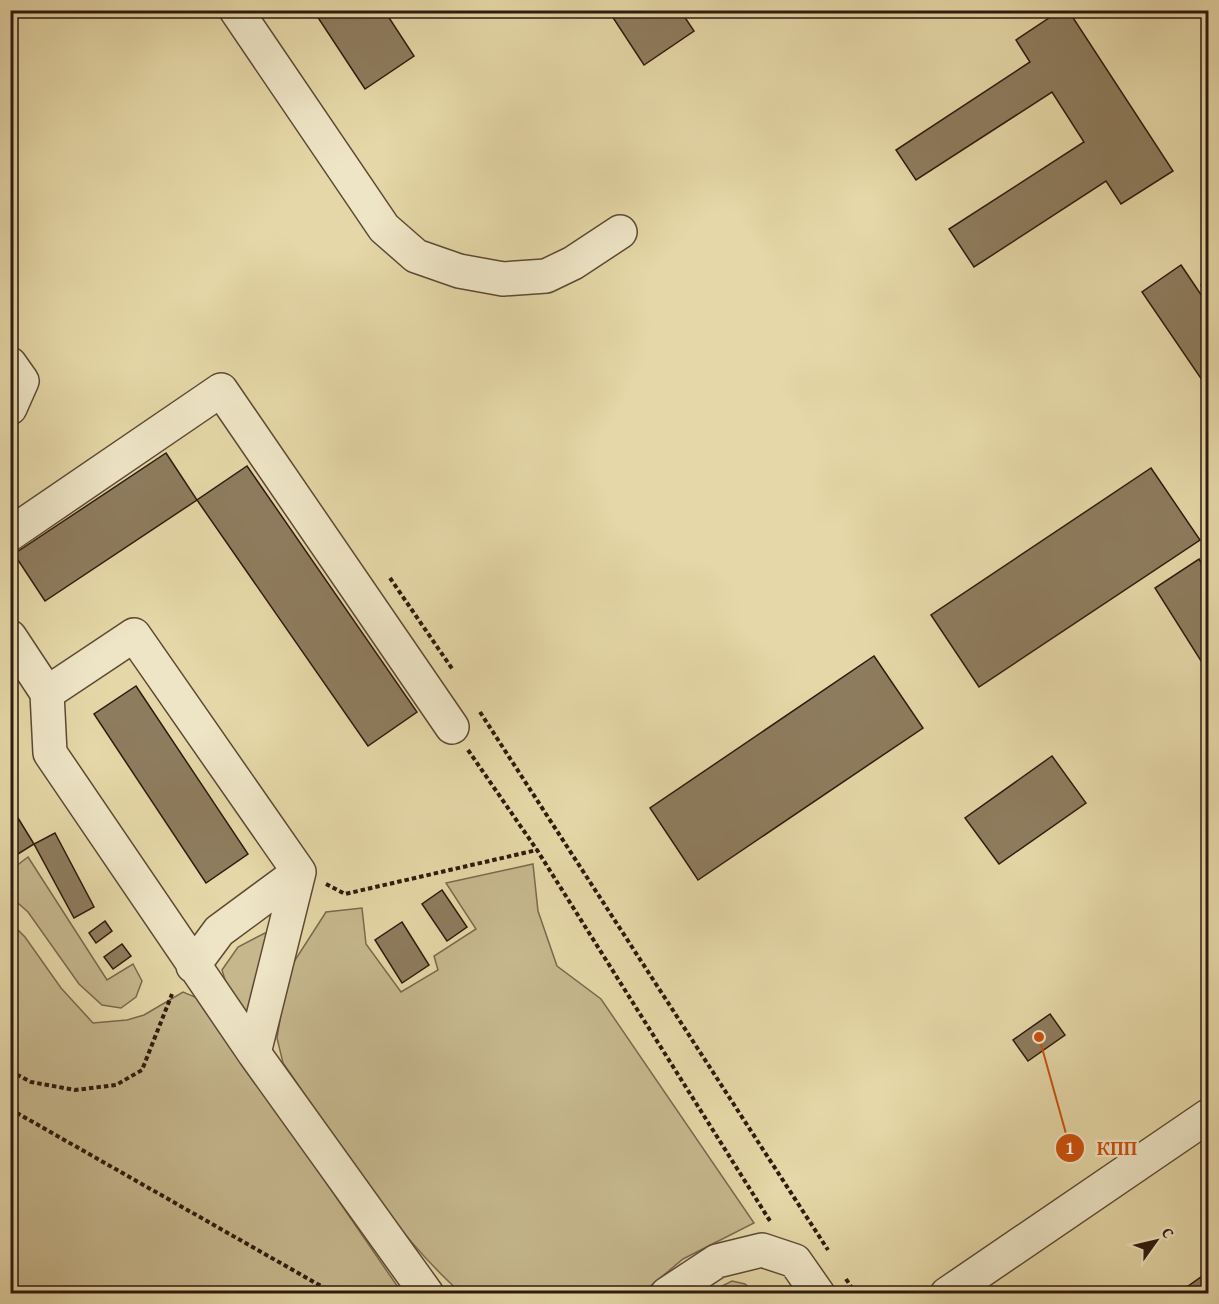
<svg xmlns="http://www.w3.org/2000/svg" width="1219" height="1304" font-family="'Gentium Book Plus',serif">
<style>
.green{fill:#c6b78d;stroke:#7b684e;stroke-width:1.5}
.building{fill:#8e7c5e;stroke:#301a0e;stroke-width:1.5}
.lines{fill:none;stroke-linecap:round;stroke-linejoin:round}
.minor-casing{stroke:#5d4934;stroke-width:36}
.path{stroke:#301a0e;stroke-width:4;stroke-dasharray:4.5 3;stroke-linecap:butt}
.minor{stroke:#eee5c6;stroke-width:33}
.leader{fill:none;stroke:#cc500c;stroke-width:2}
.callout-dot{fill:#cc500c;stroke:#eee5c6;stroke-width:2}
.mark-label{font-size:18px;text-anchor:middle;font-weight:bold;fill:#fff}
.callout-label{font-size:20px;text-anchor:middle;font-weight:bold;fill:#cc500c;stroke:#eee5c6;stroke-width:4.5;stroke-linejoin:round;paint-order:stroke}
</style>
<rect width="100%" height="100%" fill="#e5d7a7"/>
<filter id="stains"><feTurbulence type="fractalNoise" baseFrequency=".00333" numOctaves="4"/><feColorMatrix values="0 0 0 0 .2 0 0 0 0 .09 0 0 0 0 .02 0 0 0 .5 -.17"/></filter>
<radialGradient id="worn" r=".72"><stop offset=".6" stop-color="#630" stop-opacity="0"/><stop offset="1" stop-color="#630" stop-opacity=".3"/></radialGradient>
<path class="green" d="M28 857 107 980 133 964 142 981 136 997 121 1008 102 1005 79 984 28 912 11 897V860L16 866Z
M533 864 538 911 557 966 601 999 754 1223 683 1259 642 1293H461C391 1231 337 1140 283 1063L277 1038 288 971 326 912 362 908 366 944 401 992 438 970 434 956 476 929 446 883Z
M10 922 25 937 61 988 93 1023 127 1020 144 1015 183 992 200 999 402 1293H11Z
M265 933 269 942 247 1015 226 983 222 970 238 947Z
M732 1281 745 1284 755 1293H708Z"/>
<path class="building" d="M313 10H384L414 56 365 89Z
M608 10H680L694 31 644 65Z
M1061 10H1068L1173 171 1121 204 1106 181 974 267 949 229 1084 142 1052 92 916 180 896 150 1030 62 1016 40Z
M1181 265 1208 305V375L1202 380 1142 292Z
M1208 280V296L1201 285Z
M166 453 197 500 45 601 14 554Z
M247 466 417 712 368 746 197 500Z
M1151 468 1200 540 979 687 931 615Z
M1199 559 1208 574V672L1155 588Z
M874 656 923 728 698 880 650 808Z
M136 686 248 854 206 883 94 714Z
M1052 756 1086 803 999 864 965 818Z
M10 805 34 844 18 854 10 843Z
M55 833 94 907 74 918 34 844Z
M442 890 467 927 447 941 422 904Z
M105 921 112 931 96 943 89 933Z
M402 922 429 965 402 983 375 940Z
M122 944 131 956 113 969 104 957Z
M1050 1014 1065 1035 1028 1061 1013 1040Z
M1208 1272V1294H1177Z"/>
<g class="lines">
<defs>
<path id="minor" d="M236 10 384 228 416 256 459 271 503 279 546 276 573 263 620 232
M10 364 22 381 10 408
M10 534 221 390 452 727
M10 637 47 693 134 635 299 872 254 1053
M47 693 50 753 254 1053 427 1294
M193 966 219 931 299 872
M667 1294 717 1261 762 1250 795 1261 818 1294
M947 1294 1208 1116"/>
</defs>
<use href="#minor" class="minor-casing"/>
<path class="path" d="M390 578 453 670
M480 712 828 1250
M468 750 537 850 770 1221
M326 884 345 894 537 850
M10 1071 31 1082 75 1090 116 1085 142 1070 172 994
M10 1109 335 1294
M846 1279 856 1294"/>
<use href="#minor" class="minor"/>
</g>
<path class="leader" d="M1039 1037L1070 1148"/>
<g class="callout-dot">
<circle cx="1039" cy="1037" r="6"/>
<circle cx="1070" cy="1148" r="15"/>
</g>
<g class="mark-label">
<text x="1070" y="1154">1</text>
</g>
<g class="callout-label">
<text x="1117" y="1155">КПП</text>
</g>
<rect width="1219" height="1304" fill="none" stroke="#e5d7a7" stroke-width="36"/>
<rect x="12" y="12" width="1195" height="1280" fill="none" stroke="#301a0e" stroke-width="3"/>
<rect x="18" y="18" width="1183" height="1268" fill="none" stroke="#301a0e" stroke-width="1.5"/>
<g transform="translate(1156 1241) rotate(56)" stroke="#eee5c6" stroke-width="4.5" paint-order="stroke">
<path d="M0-4.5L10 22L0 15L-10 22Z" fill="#301a0e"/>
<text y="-9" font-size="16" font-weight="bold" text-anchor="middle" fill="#301a0e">С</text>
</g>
<rect width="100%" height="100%" filter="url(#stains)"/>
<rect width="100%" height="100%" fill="url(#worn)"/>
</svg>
